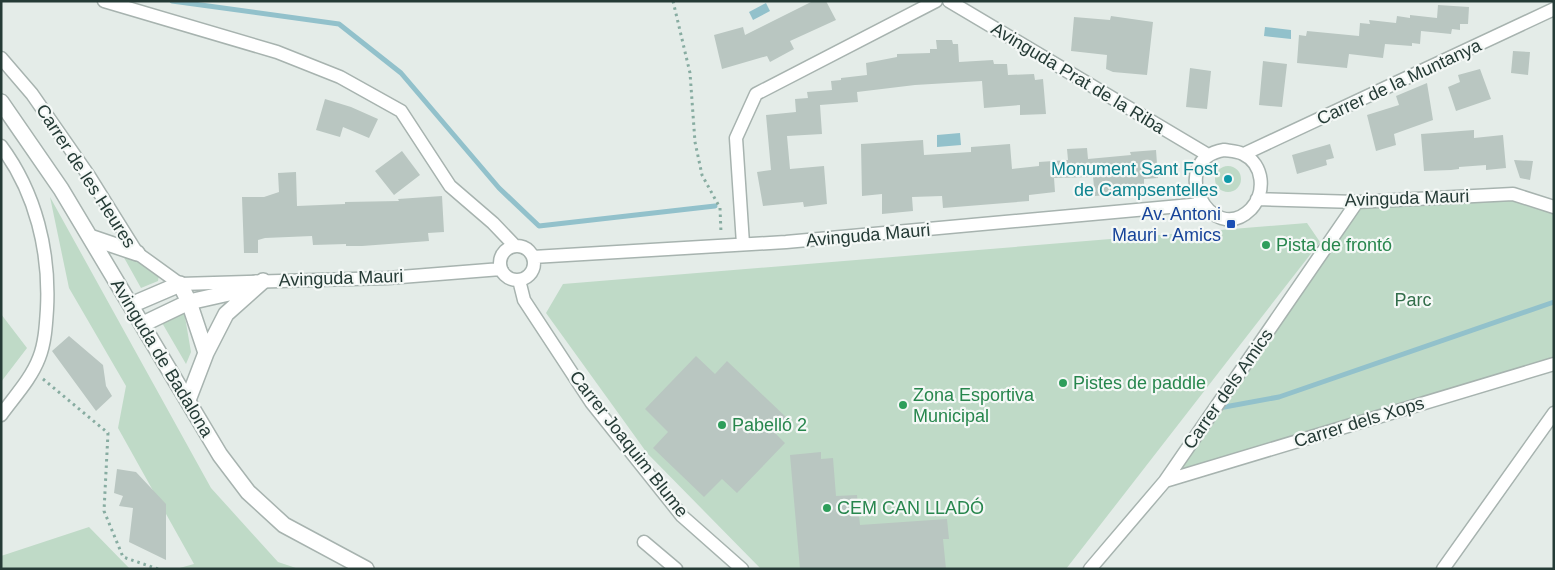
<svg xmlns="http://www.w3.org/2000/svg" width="1555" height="570" font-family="Arial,sans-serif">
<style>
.green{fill:#bfdac7}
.water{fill:#92c1cb}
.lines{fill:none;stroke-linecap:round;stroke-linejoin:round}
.stream{stroke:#92c1cb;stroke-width:5}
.building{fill:#b9c6c1}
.minor-casing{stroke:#a7b3af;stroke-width:15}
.tertiary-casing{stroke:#a7b3af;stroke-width:18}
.path{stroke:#87aca1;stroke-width:3;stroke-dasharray:2.5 4;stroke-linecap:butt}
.minor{stroke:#fff;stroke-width:12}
.tertiary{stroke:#fff;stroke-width:15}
.culture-dot{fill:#0f9aa8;stroke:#f4f8f6;stroke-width:2}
.transit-dot{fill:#1a4fb4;stroke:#f4f8f6;stroke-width:2}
.leisure-dot{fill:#2e9e5b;stroke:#f4f8f6;stroke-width:2}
.labels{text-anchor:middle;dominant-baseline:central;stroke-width:4.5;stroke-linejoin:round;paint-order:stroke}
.street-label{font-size:18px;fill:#253b36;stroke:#f4f8f6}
.culture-label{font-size:18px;fill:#0d838f;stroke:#f4f8f6;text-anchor:end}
.transit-label{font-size:18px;fill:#164399;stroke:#f4f8f6;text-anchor:end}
.leisure-label{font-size:18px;fill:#27864d;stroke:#f4f8f6;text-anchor:start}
.park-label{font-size:18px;fill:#336e4b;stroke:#f4f8f6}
</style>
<rect width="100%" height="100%" fill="#e4ece8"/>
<path class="green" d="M1215 179a13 13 0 1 1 26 0a13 13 0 1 1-26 0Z
M1513 194 1554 207V364L1165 481 1357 202Z
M50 197 211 488 278 562 299 569H176L194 564 118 428 126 386 69 288Z
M1307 223 1320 242 1066 569H761L647 453 546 313 563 284Z
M122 254H128L159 275 158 281 141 288Z
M184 311 191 352 186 364 161 321Z
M1 314 27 348 1 382Z
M89 527 130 569H1V556Z"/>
<path class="water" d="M766 3 770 11 753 20 749 12Z
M1265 27 1291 30V39L1264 36Z
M960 133 961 145 937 147V135Z"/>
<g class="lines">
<path class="stream" d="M172 1 339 24 401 73 499 188 539 226 715 206
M1219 408 1279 397 1554 302"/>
</g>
<path class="building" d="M813 1H826L836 20 790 41 794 49 770 62 767 56 722 69 714 35 743 27 745 35Z
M1438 5 1469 7 1468 24H1460V30L1452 29 1451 34 1421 31 1420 44 1412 43V46L1385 44 1383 58 1349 54 1347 68 1297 63 1299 35 1306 36 1307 31 1359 36 1360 23 1370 24 1369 20 1396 23 1397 16 1410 18V15L1437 18Z
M1111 16 1153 22 1147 75 1113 72 1106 69 1107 55 1071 51 1074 17 1110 20Z
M936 40H952L953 44H958L959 62 993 60 994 64H1007L1008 75 1034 74 1035 80 1043 79 1046 114 1020 115V105L984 108 982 81 915 85 857 92 858 102 820 105 822 134 787 136 790 169 824 166 827 204 804 207 803 202 763 206 757 172 771 170 766 115 796 112 795 99 808 98 807 92 832 90 831 81 841 80V78L867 75 866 63 897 57V54L930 53V49H937Z
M1513 51 1530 52 1528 75 1511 73Z
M1263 61 1287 64 1282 107 1259 105Z
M1190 68 1211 71 1207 109 1186 107Z
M1480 69 1491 99 1456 111 1448 87 1460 82 1458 75Z
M1427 83 1433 120 1394 134 1396 145 1376 151 1367 115 1399 105 1396 96Z
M325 99 351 107 378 119 369 138 343 127 340 137 316 130Z
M1474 130V138L1503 135 1506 168 1486 170V165L1459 167V169L1451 170 1424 171 1421 134Z
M923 140 924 155 971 152V147L1010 144 1012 169 1039 166V162L1068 160 1067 149 1087 148 1088 159 1131 155 1130 152 1156 150 1158 178 1144 179V192L1095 196 1093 177 1054 178 1055 192 1029 195V201L943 208 942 196 912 197 913 211 882 214V194L862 196 861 144Z
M1330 144 1334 158 1326 160 1327 165 1297 174 1292 155Z
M402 151 420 175 394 195 375 171Z
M1514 160 1533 161 1530 180 1520 178Z
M296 172 297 206 345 204V202L399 201 398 199 442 196 444 232 428 233 429 241 362 246H346V244L313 245 312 236 265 238 258 240V253H244L242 197H264L279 192 278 173Z
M69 336 103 365 106 386 112 396 96 411 52 351Z
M696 356 715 374 727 361 788 419 775 433 785 443 737 493 722 479 704 497 653 448 668 432 645 409Z
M821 452V459L833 458 836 496 857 495 860 525 947 519 949 539H943L946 569H800L790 455Z
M117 469 136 472 166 504V560L129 542 133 508 119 506 123 496 114 493Z"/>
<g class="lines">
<defs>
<path id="minor" d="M104 1 277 52 340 77 401 111 450 186 493 223 515 246
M949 1 1208 155
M1 58 32 94 89 176 137 253 180 284 388 278 501 269
M1 146C36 193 50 252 47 309 46 325 45 343 39 358 31 379 14 397 1 415
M1224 150C1230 151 1237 151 1243 154 1264 164 1266 193 1251 209 1211 249 1165 160 1224 150Z
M1244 154 1554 9
M1257 199 1357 202 1513 194 1554 207
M743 244 736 138 756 94 936 1
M500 263a17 17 0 1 1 34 0a17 17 0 1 1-34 0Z
M533 257 786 242 1202 204
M519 280 524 300 591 402 682 516 742 569
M1165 481 1554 364
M644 542 676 569
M1090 569 1165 481 1357 202
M1443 569 1554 413"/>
<path id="tertiary" d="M1 102 61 189 220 455 248 492 284 525 366 569
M90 237 137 253
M131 305 180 284 189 302 206 353
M143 324 189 302 229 293 256 283
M188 400 206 353 226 314 263 281"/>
</defs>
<use href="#minor" class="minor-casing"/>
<use href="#tertiary" class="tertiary-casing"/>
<path class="path" d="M673 1 690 73 695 142 702 175 720 208 721 233
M43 379 108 433 104 511 123 557 158 569"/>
<use href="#minor" class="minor"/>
<use href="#tertiary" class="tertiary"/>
</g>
<circle class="culture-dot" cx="1228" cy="179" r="5"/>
<rect class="transit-dot" x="1226" y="219" width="10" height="10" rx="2.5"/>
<g class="leisure-dot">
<circle cx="1266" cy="245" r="5"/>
<circle cx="1063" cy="383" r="5"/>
<circle cx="903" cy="405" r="5"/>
<circle cx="722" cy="425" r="5"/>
<circle cx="827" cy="508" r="5"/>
</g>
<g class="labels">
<g class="street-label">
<text transform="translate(1078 78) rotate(31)">Avinguda Prat de la Riba</text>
<text transform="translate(1399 82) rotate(-25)">Carrer de la Muntanya</text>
<text transform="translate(86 176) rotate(57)">Carrer de les Heures</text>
<text transform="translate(1407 198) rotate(-2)">Avinguda Mauri</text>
<text transform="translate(868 235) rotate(-5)">Avinguda Mauri</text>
<text transform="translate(341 278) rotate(-2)">Avinguda Mauri</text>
<text transform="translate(162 358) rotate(59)">Avinguda de Badalona</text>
<text transform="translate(1228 389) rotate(-55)">Carrer dels Amics</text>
<text transform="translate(1359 422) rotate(-17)">Carrer dels Xops</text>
<text transform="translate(629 444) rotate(52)">Carrer Joaquim Blume</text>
</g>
<g class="culture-label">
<text x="1218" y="169">Monument Sant Fost<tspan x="1218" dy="21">de Campsentelles</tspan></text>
</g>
<g class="transit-label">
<text x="1221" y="214">Av. Antoni<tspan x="1221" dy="21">Mauri - Amics</tspan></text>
</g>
<g class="leisure-label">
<text x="1276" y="245">Pista de frontó</text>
<text x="1073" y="383">Pistes de paddle</text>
<text x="913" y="395">Zona Esportiva<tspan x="913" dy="21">Municipal</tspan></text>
<text x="732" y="425">Pabelló 2</text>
<text x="837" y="508">CEM CAN LLADÓ</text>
</g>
<g class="park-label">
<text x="1413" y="300">Parc</text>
</g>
</g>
<rect width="1555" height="570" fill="none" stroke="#253b36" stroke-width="5"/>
</svg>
